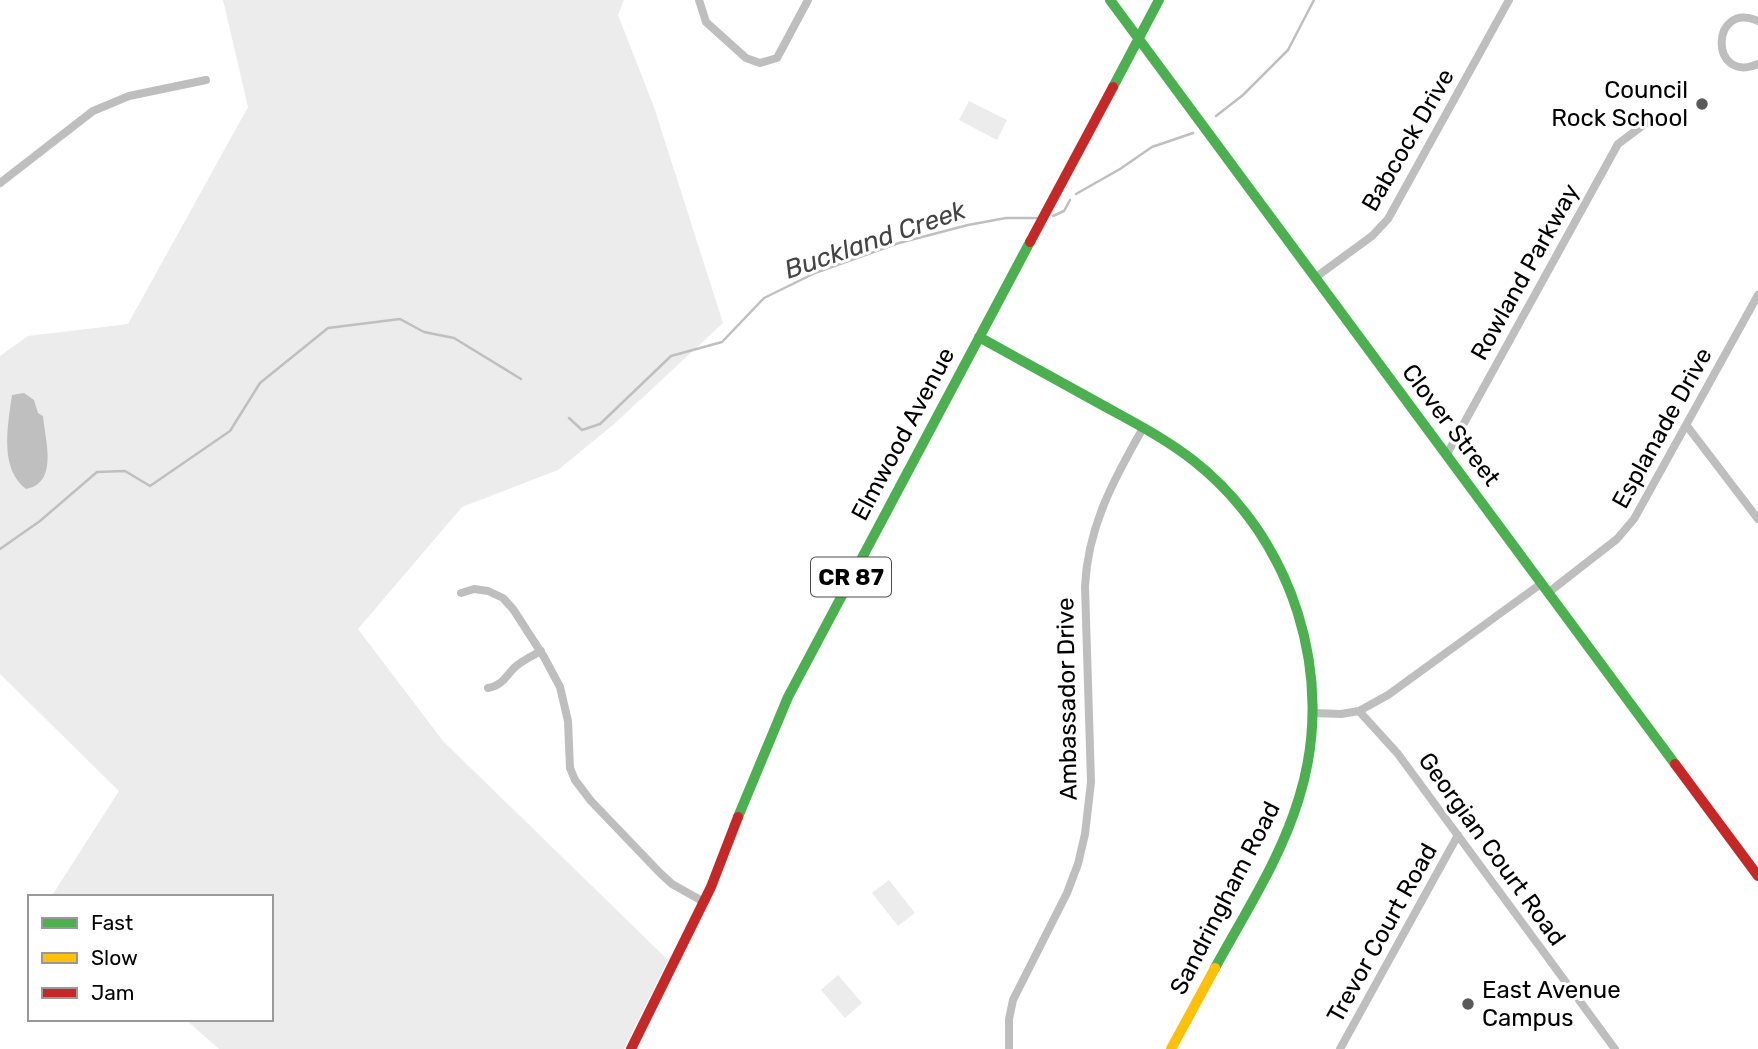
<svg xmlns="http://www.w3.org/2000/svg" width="1758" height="1049" font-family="Rubik,sans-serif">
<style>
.green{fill:#ececec}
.water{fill:#bfbfbf}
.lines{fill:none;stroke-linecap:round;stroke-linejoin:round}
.stream{stroke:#bfbfbf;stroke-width:2.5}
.street{stroke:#bebebe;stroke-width:8}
.fast{stroke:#4caf50;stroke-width:10}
.slow{stroke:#ffc107;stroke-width:10}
.jam{stroke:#c62828;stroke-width:10}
.poi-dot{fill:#595959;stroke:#fff;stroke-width:2.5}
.labels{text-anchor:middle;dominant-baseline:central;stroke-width:6;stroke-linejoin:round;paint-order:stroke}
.shield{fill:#fff;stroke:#4c4c4c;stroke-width:2}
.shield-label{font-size:23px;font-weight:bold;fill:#000}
.poi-label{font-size:24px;fill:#000;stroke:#fff;text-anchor:end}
.street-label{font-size:24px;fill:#000;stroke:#fff}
.water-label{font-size:26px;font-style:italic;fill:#444;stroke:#fff}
</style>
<rect width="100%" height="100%" fill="#fff"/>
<path class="green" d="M223 0H624L618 15 654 107 723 323 613 425 558 470 462 507 358 629 443 741 668 960 624 1049H219L185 1019H271V897H51L119 791 0 674V356L28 336 128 324 248 107Z
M969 101 1007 120 997 140 959 120Z
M889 880 915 913 898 926 872 893Z
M838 975 862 1003 845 1018 821 990Z"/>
<path class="water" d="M24 393 34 400 38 413 43 416C45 440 59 483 26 489 0 469 7 429 12 395Z"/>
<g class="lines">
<path class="stream" d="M1216 116 1243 95 1288 50 1314 0
M1076 194 1120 169 1152 147 1193 133
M1053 216 1064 211 1070 200
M569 418 582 430 600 424 671 356 722 342 764 298 815 273 899 243 968 225 1006 218H1037
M0 549 40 521 97 472 125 471 150 486 230 431 260 383 328 328 400 319 424 332 454 338 521 379"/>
<path class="street" d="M699 0 706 22 746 58 760 63 777 58 808 0
M1758 21C1710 0 1709 85 1758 64
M0 183 93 111 129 96 206 80
M1316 277 1372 236 1388 219 1509 0
M1687 426 1758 519
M1447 454 1618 144 1650 120
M1549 592 1617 539 1634 519 1758 295
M461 593 474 589 488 591 503 598 513 609 544 657 560 687 568 721 570 768 575 780 591 801 660 873 672 884 704 902
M488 688C502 686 506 676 515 667 523 660 532 656 541 651
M1359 711 1398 754 1615 1049
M1313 713 1341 714 1359 711 1388 695 1542 583
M1009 1049V1019L1013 1000 1067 893 1078 864 1085 834 1091 782 1085 586C1088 526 1114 479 1143 428
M1340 1049 1458 835"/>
<path class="fast" d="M1110 0 1675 764
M1113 87 1159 0
M979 337C1021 360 1062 383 1104 406 1135 423 1166 439 1194 461 1293 539 1337 677 1299 798 1281 858 1245 913 1215 968
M738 817 788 697 1030 242"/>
<path class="slow" d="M1171 1049 1215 968"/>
<path class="jam" d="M1030 242 1113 87
M1675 764 1758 876
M631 1049 711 887 738 817"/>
</g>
<g class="poi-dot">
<circle cx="1702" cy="104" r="7"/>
<circle cx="1468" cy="1004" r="7"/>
</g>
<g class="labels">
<rect class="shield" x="811" y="557.5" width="80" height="39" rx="5"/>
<g class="shield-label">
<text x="851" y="577">CR 87</text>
</g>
<g class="poi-label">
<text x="1688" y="90">Council<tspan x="1688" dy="28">Rock School</tspan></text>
<text x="1482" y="990" text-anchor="start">East Avenue<tspan x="1482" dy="28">Campus</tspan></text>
</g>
<g class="street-label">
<text transform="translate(1408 140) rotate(-60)">Babcock Drive</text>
<text transform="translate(1525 272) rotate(-61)">Rowland Parkway</text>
<text transform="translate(1451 425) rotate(53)">Clover Street</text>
<text transform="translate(1662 428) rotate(-61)">Esplanade Drive</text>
<text transform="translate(903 434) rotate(-62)">Elmwood Avenue</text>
<text transform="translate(1067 699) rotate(-91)">Ambassador Drive</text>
<text transform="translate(1492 849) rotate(54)">Georgian Court Road</text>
<text transform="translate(1225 898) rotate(-63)">Sandringham Road</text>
<text transform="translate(1382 933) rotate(-61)">Trevor Court Road</text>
</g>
<g class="water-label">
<text transform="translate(875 240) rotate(-19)">Buckland Creek</text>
</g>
</g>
<rect x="28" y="895" width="245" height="126" fill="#ffffff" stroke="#999999" stroke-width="2"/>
<rect x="42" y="918" width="35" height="10" fill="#4caf50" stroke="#999999" stroke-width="2"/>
<text x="91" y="930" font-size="21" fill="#000000">Fast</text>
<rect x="42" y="953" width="35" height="10" fill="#ffc107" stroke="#999999" stroke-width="2"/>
<text x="91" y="965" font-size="21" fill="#000000">Slow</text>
<rect x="42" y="988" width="35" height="10" fill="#c62828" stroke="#999999" stroke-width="2"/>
<text x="91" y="1000" font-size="21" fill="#000000">Jam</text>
</svg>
